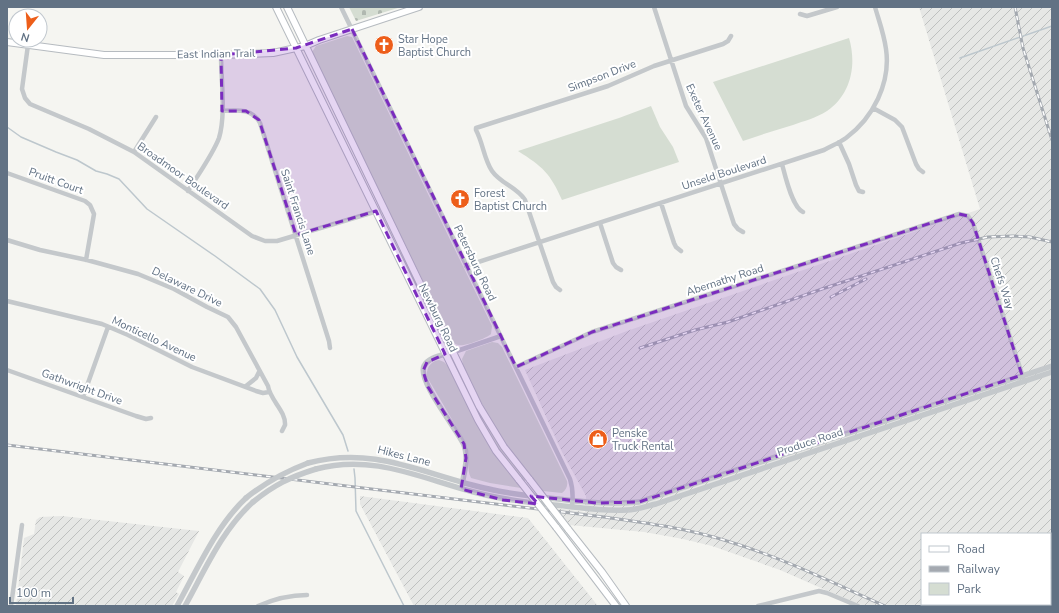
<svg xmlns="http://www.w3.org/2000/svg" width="1059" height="613" font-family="'Nunito Sans',sans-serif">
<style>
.industrial{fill:url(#industrial-furrows);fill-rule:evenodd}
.green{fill:#d5ddd2}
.cemetery{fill:url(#cemetery-stones)}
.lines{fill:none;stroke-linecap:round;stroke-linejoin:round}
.stream{stroke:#bdc7cd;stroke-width:1.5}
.secondary-casing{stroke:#b6bbc0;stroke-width:8}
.minor{stroke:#c4c8cb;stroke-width:4.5}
.tertiary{stroke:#c4c8cb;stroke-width:5.5}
.secondary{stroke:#fff;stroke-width:6}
.rail-casing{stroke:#a4a9b0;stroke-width:3}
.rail{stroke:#fff;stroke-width:1.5;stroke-dasharray:4.5;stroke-linecap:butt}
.secondary-bridge-casing{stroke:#b6bbc0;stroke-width:8;stroke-linecap:butt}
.tertiary-bridge{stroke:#c4c8cb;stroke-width:5.5}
.secondary-bridge{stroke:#fff;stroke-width:6}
.marked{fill:#7b2cbf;fill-opacity:0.2;stroke:#7b2cbf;stroke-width:3;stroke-dasharray:8 5;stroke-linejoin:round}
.labels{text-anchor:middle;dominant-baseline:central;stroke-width:4;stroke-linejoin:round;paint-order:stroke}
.poi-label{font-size:11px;fill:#627284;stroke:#fff;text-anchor:start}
.street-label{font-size:11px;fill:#627284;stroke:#fff}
</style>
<defs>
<pattern id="industrial-furrows" width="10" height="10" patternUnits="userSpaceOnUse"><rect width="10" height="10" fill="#e6e7e5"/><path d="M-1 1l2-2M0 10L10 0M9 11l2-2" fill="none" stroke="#bec0bf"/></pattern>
<pattern id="cemetery-stones" width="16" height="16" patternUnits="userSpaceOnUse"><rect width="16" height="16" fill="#d5ddd2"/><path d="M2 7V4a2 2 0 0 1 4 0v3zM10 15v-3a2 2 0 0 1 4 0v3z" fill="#b0b8b0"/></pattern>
</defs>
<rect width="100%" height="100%" fill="#f5f5f1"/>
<path class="industrial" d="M919 7H1052V606H862L780 570 712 546 683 539 644 532 569 525 556 508 585 512 586 496 562 452 525 370 627 331 980 209ZM922 534H1050V604H922Z
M360 496 528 518 598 606H414L360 504Z
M62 516 199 531 178 572 184 576 176 592 179 594 172 606H16L24 538 34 534 36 520 40 517Z"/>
<path class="green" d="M347 36 352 37 492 326 491 334C487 338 464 347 458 345 454 344 453 342 451 339L312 52 316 46Z
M849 38C857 65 851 95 827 111 816 118 804 121 793 125 776 130 760 135 743 141L713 82Z
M651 106 660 127 673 147 679 162 562 200C550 173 543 167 518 151L619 118Z
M492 342 498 343 502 347 567 481C568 486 566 490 562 493L543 491C529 473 513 456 500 436 486 414 475 389 463 365L462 359 466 351Z
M439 360 444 362 449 367 469 408 498 459 521 488 490 483 471 478C466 469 470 457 467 445L427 377C426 369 430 361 439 360Z
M457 363 506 454 525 479V482C514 469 502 455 493 441 478 417 466 390 453 365Z"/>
<path class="cemetery" d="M349 7H401L356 21Z"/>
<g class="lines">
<path class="stream" d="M960 58 1052 26
M7 127 21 137 56 152 77 160 96 171 107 174 119 179 147 209 215 256 260 289 275 310 297 357 343 435 348 451
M354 469 355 478 356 511 404 606"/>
<defs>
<path id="secondary" d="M276 7 478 420 496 451 519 480
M287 7 479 406 504 447 530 480
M7 42 104 55H221L273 53 305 46 319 40 419 7
M556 527 616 606
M568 529 602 572 626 606"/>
</defs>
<use href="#secondary" class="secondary-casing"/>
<path class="minor" d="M341 7 570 479C573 488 573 498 572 507
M654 7 686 106 706 138 734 224 738 229 743 232
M800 14 807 16 837 7
M28 45 22 89 25 98 30 104 89 129 134 152 252 236 265 241H277L384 209
M873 108 895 120 902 127 916 164 919 169 923 172
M222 111C237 110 252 108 260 123L329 341 330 348
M839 142 849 164 856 185 859 191 863 192
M134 152 156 117
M782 164C785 175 792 207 803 212
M7 173 85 201 90 205 94 214 86 260
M188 191C198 175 213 154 219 138 226 115 221 79 221 55
M661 203 674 243 676 247 681 251
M600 223 613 263 616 267 621 270
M7 240 40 250 87 260 138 274 174 289 207 307 228 317 236 327 268 386C270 400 286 411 285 425L282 431
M466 266 824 150C831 146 839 143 846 138 873 118 891 83 886 49 884 34 879 21 875 7
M560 290 556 287 553 282 525 200C517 187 501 184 492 171 484 159 483 143 476 130V128L608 86 654 66 723 44 728 41 731 36
M7 301 102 324 128 335 192 367 256 391 263 393 269 392
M454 352 501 336
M516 367 592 332 959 214 968 216 973 223 1023 377
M7 370 136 416 146 419 151 418
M246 386 256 378 259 372
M83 397 108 327
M11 606 22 525
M258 606C274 599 288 595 307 595
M758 606 819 591 827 593 858 606"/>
<path class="tertiary" d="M445 354C438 356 427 359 424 366 417 381 457 429 464 445 469 458 464 472 462 485
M308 463C376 445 424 475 489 489 505 493 523 495 540 497 573 501 606 505 639 502L1052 366
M316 469C371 454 418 477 470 491 498 499 525 502 554 505 578 507 602 512 627 510 637 510 647 506 656 504L1052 372
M177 606C197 570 216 526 246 498
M185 606C205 570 222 530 253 502"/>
<use href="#secondary" class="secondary"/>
<defs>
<path id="rail" d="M1015 7 1023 48 1052 140
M831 297 866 279
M640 348 695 330 728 322 822 289 961 243 988 237 1013 236 1030 237 1052 242
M7 445 604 517C646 523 687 528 727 541 781 557 833 583 885 606
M1050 600 1052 598
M1042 606 1045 604"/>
</defs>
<use href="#rail" class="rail-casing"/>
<use href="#rail" class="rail"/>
<defs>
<path id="secondary-bridge" d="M519 480 556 527
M530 480 568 529"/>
</defs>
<use href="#secondary-bridge" class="secondary-bridge-casing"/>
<path class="tertiary-bridge" d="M246 498C266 482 284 472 308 463
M253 502C274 485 290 477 316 469"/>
<use href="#secondary-bridge" class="secondary-bridge"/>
</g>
<path class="marked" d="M352 29 516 367 592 332 959 214 968 216 973 223 1022 375 639 502 597 503 531 496 538 504 503 500 461 489 466 458 464 444 428 387 423 371 427 362 445 354 376 211 296 235 259 120 246 111H222L221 55 296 48Z"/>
<defs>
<symbol id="church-disc" viewBox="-11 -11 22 22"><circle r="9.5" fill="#ed5e1a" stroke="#fff"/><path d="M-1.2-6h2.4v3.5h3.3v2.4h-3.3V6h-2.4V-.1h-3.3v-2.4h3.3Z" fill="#fff"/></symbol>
<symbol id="shop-disc" viewBox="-11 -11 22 22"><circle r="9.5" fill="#ed5e1a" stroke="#fff"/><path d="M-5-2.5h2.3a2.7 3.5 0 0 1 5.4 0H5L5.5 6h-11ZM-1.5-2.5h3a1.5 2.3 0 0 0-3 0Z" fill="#fff"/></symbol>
</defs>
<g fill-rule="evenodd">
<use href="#church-disc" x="373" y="34" width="22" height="22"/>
<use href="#church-disc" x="449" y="188" width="22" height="22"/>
<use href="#shop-disc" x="587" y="428" width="22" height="22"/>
</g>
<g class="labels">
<g class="poi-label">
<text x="398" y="39">Star Hope<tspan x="398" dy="13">Baptist Church</tspan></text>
<text x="474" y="193">Forest<tspan x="474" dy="13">Baptist Church</tspan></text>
<text x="612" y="433">Penske<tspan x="612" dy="13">Truck Rental</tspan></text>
</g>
<g class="street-label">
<text transform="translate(216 54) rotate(-1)">East Indian Trail</text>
<text transform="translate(602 76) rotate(-21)">Simpson Drive</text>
<text transform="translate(704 117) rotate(65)">Exeter Avenue</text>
<text transform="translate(724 173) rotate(-18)">Unseld Boulevard</text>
<text transform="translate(183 176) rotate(35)">Broadmoor Boulevard</text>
<text transform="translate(56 181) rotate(20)">Pruitt Court</text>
<text transform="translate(298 212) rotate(72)">Saint Francis Lane</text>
<text transform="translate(475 263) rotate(64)">Petersburg Road</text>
<text transform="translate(725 280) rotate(-18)">Abernathy Road</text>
<text transform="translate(1002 283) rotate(72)">Chefs Way</text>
<text transform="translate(187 287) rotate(26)">Delaware Drive</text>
<text transform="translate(438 318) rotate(64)">Newburg Road</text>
<text transform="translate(154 339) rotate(25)">Monticello Avenue</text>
<text transform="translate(82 387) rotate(20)">Gathwright Drive</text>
<text transform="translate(810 442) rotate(-18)">Produce Road</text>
<text transform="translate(404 456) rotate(14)">Hikes Lane</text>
</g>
</g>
<rect width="1059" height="613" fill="none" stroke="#627284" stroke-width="16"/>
<rect x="921" y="533" width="130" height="72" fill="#ffffff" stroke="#c0c7ce"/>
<rect x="929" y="546" width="20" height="6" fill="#ffffff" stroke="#c0c7ce"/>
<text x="957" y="553" font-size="12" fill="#627284">Road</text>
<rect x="929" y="566" width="20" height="6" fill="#a4a9b0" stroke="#c0c7ce"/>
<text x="957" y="573" font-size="12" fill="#627284">Railway</text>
<rect x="929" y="583" width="20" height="12" fill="#d5ddd2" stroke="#c0c7ce"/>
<text x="957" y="593" font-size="12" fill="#627284">Park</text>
<g transform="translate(28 28) rotate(197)"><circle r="19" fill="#ffffff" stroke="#c0c7ce"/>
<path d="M0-3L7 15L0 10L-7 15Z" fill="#ed5e1a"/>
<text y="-6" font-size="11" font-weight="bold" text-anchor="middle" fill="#627284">N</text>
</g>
<path d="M10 597v6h63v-6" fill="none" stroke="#627284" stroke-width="2"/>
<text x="16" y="597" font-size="12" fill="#627284" stroke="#ffffff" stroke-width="3" paint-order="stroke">100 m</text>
</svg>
